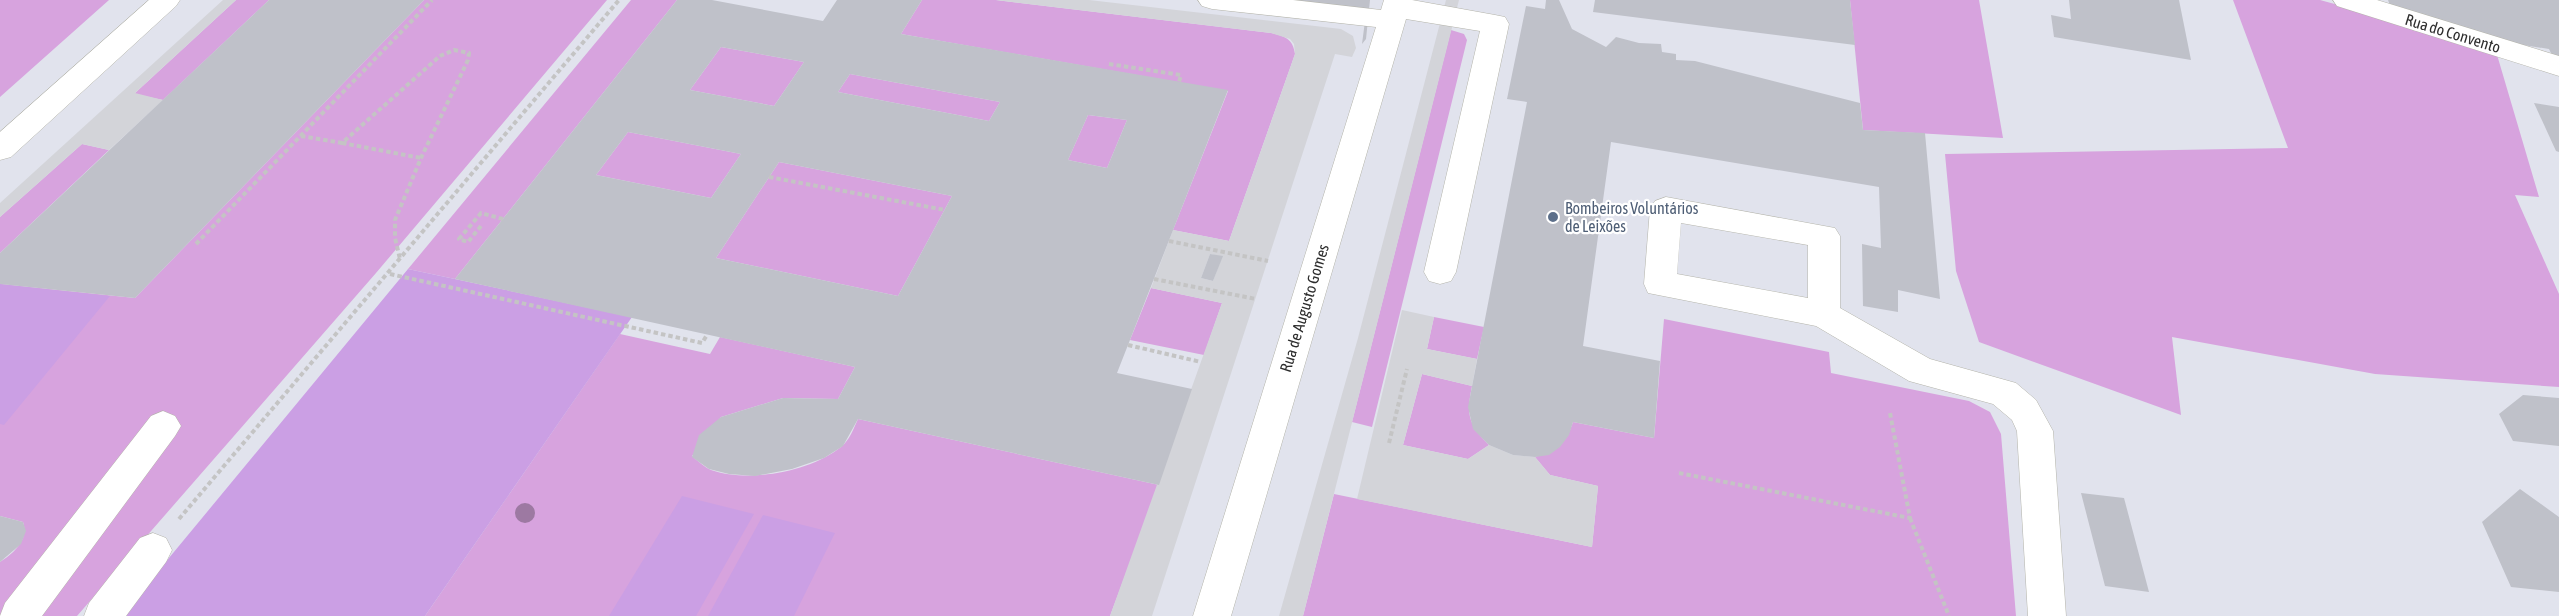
<svg xmlns="http://www.w3.org/2000/svg" width="2559" height="616" font-family="'Asap Condensed',sans-serif">
<style>
.green{fill:#d7a3de}
.pitch{fill:#cb9fe4}
.plaza{fill:#d3d4d9;fill-rule:evenodd}
.building{fill:#bfc1c9;fill-rule:evenodd}
.lines{fill:none;stroke-linecap:round;stroke-linejoin:round}
.minor-casing{stroke:#b4b4aa;stroke-width:1}
.path{stroke:#c4c4c4;stroke-width:4;stroke-dasharray:4.5 3;stroke-linecap:butt}
.minor{fill:#fff;fill-rule:evenodd}
.tree{fill:#9d79a2}
.service-dot{fill:#5c6f8a;stroke:#fff;stroke-width:2}
.labels{text-anchor:middle;dominant-baseline:central;stroke-width:4.5;stroke-linejoin:round;paint-order:stroke}
.street-label{font-size:16px;fill:#2d2d2d;stroke:#fff}
.service-label{font-size:16px;fill:#4e5e75;stroke:#fff;text-anchor:start}
</style>
<rect width="100%" height="100%" fill="#e1e3ed"/>
<path class="green" d="M0 0H109L0 97Z
M236 0H269L163 100 134 94Z
M424 0H607L376 273 77 616H0V562C14 553 29 540 23 522L0 516V284L135 298Z
M631 0H677L455 279 408 269Z
M922 0H996L1271 33C1285 36 1293 39 1295 54L1229 241 1173 230 1228 91 901 34Z
M1850 0H1979L2003 138 1863 130Z
M2233 0H2320L2495 48 2539 197 2515 195 2559 294V387L2375 374 2172 337 2181 415 1979 342 1956 271 1945 154 2288 148Z
M1451 30 1464 34 1467 40 1372 427 1352 422Z
M721 47 804 62 774 106 690 90Z
M850 74 1000 102 989 121 838 92Z
M1088 115 1127 120 1107 168 1068 160Z
M628 132 741 154 711 198 596 175Z
M82 144 109 150 0 253V217Z
M779 162 952 196 898 296 716 258Z
M1151 288 1222 303 1204 355 1130 340Z
M1434 317 1484 327 1477 359 1427 349Z
M1664 319 1829 352 1831 373 1969 401 1990 412 2001 434 2016 616H1303L1334 494 1592 547 1598 486 1550 475 1535 457C1558 448 1565 446 1573 422L1654 438Z
M620 334 710 354 720 337 855 367 838 399 783 398 721 417 692 456C698 461 704 467 711 470 749 483 810 472 841 447 849 441 854 428 858 419L1159 485 1110 616H425Z
M1422 374 1472 386C1466 415 1468 424 1489 445L1468 459 1403 445Z"/>
<path class="pitch" d="M408 269 632 317 425 616H121Z
M0 284 110 296 4 425 0 424Z
M682 496 754 514 696 616H609Z
M763 515 835 533 794 616H708Z"/>
<path class="plaza" d="M223 0H236L135 93 163 100 109 150 82 144 0 217V203Z
M996 0H1089L1341 29 1353 36 1356 48 1352 57 1335 54 1152 616H1110L1222 303 1151 288 1173 230 1229 241 1295 54 1294 44 1290 39 1271 33ZM1210 254 1222 257 1213 281 1201 278Z
M1446 0H1459L1303 616H1279L1358 338Z
M1402 310 1434 317 1427 349 1477 359 1472 386 1422 374 1403 445 1468 459 1489 445 1513 455 1535 457 1550 475 1598 486 1592 547 1357 499Z"/>
<path class="building" d="M269 0H424L135 298 0 284V253Z
M677 0H712L823 21 837 0H922L901 34 1228 90 1117 373 1192 389 1159 485 858 419 843 446 824 458 792 469 755 476 729 474 709 469 692 457 699 435 721 417 783 398 838 399 855 367 455 279ZM721 47 804 62 774 106 690 90ZM850 74 1000 102 989 121 838 92ZM1088 115 1127 120 1107 168 1068 160ZM628 132 741 154 711 198 596 175ZM779 162 952 196 898 296 716 258Z
M1262 0H1370L1366 39 1362 44 1365 21Z
M1546 0H1559L1572 29 1606 47 1616 37 1639 43 1661 44 1662 52 1676 54V60L1695 61 1860 103 1863 130 1925 133 1940 299 1898 290V312L1863 306 1862 244 1881 248 1879 187 1611 142 1583 346 1660 361 1654 438 1573 422 1569 435 1560 447 1549 455 1535 457 1513 455 1489 445 1473 429 1468 407 1527 102 1507 99 1526 6 1545 9Z
M1595 0H1850L1855 45 1593 12Z
M2069 0H2179L2191 60 2054 37 2051 15 2071 19Z
M2388 0H2559V60L2554 59 2549 49 2397 25Z
M2534 103 2559 107V152L2556 151Z
M1210 254 1223 256 1213 281 1201 278Z
M2523 395 2559 398V446L2513 441 2499 414Z
M2520 489 2559 517V592L2511 587 2482 522Z
M2081 493 2124 498 2149 592 2105 586Z
M0 516 23 522 26 531 21 544 0 562Z"/>
<g class="lines">
<defs>
<path id="minor" d="M149 0H180L176 6 11 157 0 160V132Z
M1198 0H1293L1381 10 1384 0H1412L1495 15 1505 17 1509 24 1456 272 1451 281 1440 284 1429 281 1424 272 1480 31 1406 19 1231 616H1193L1376 27 1212 9 1202 6Z
M2333 0H2377L2559 56V76L2337 6Z
M1666 197 1835 228 1840 236V308L1930 359 2016 383 2036 400 2053 431 2066 616H2028L2017 431 2012 420 1993 404 1909 381 1816 326 1648 293 1644 284 1650 209 1655 201ZM1681 223 1808 245V298L1677 274Z
M163 411 175 416 181 426 175 436 42 616H0L5 603 151 416Z
M153 533 166 538 172 550 166 562 126 616H84L89 603 140 538Z"/>
</defs>
<use href="#minor" class="minor-casing"/>
<path class="path" d="M1109 64 1181 75 1179 82
M301 136 342 143 440 56 454 50 469 53 468 60 421 158 395 220V238L400 259
M342 143 421 158
M769 177 945 210
M481 226 468 242 459 239 481 213 503 219
M1169 241 1268 261
M196 244 432 0
M390 274 702 343 707 335
M1154 279 1256 299
M1128 345 1201 362
M1389 443 1407 369
M1679 473 1910 518 1890 413
M1910 518 1949 616
M179 519 619 0"/>
<use href="#minor" class="minor"/>
</g>
<circle class="tree" cx="525" cy="513" r="10"/>
<circle class="service-dot" cx="1553" cy="217" r="6"/>
<g class="labels">
<g class="street-label">
<text transform="translate(2453 33) rotate(17)">Rua do Convento</text>
<text transform="translate(1304 308) rotate(-73)">Rua de Augusto Gomes</text>
</g>
<g class="service-label">
<text x="1565" y="208">Bombeiros Voluntários<tspan x="1565" dy="18">de Leixões</tspan></text>
</g>
</g>
</svg>
